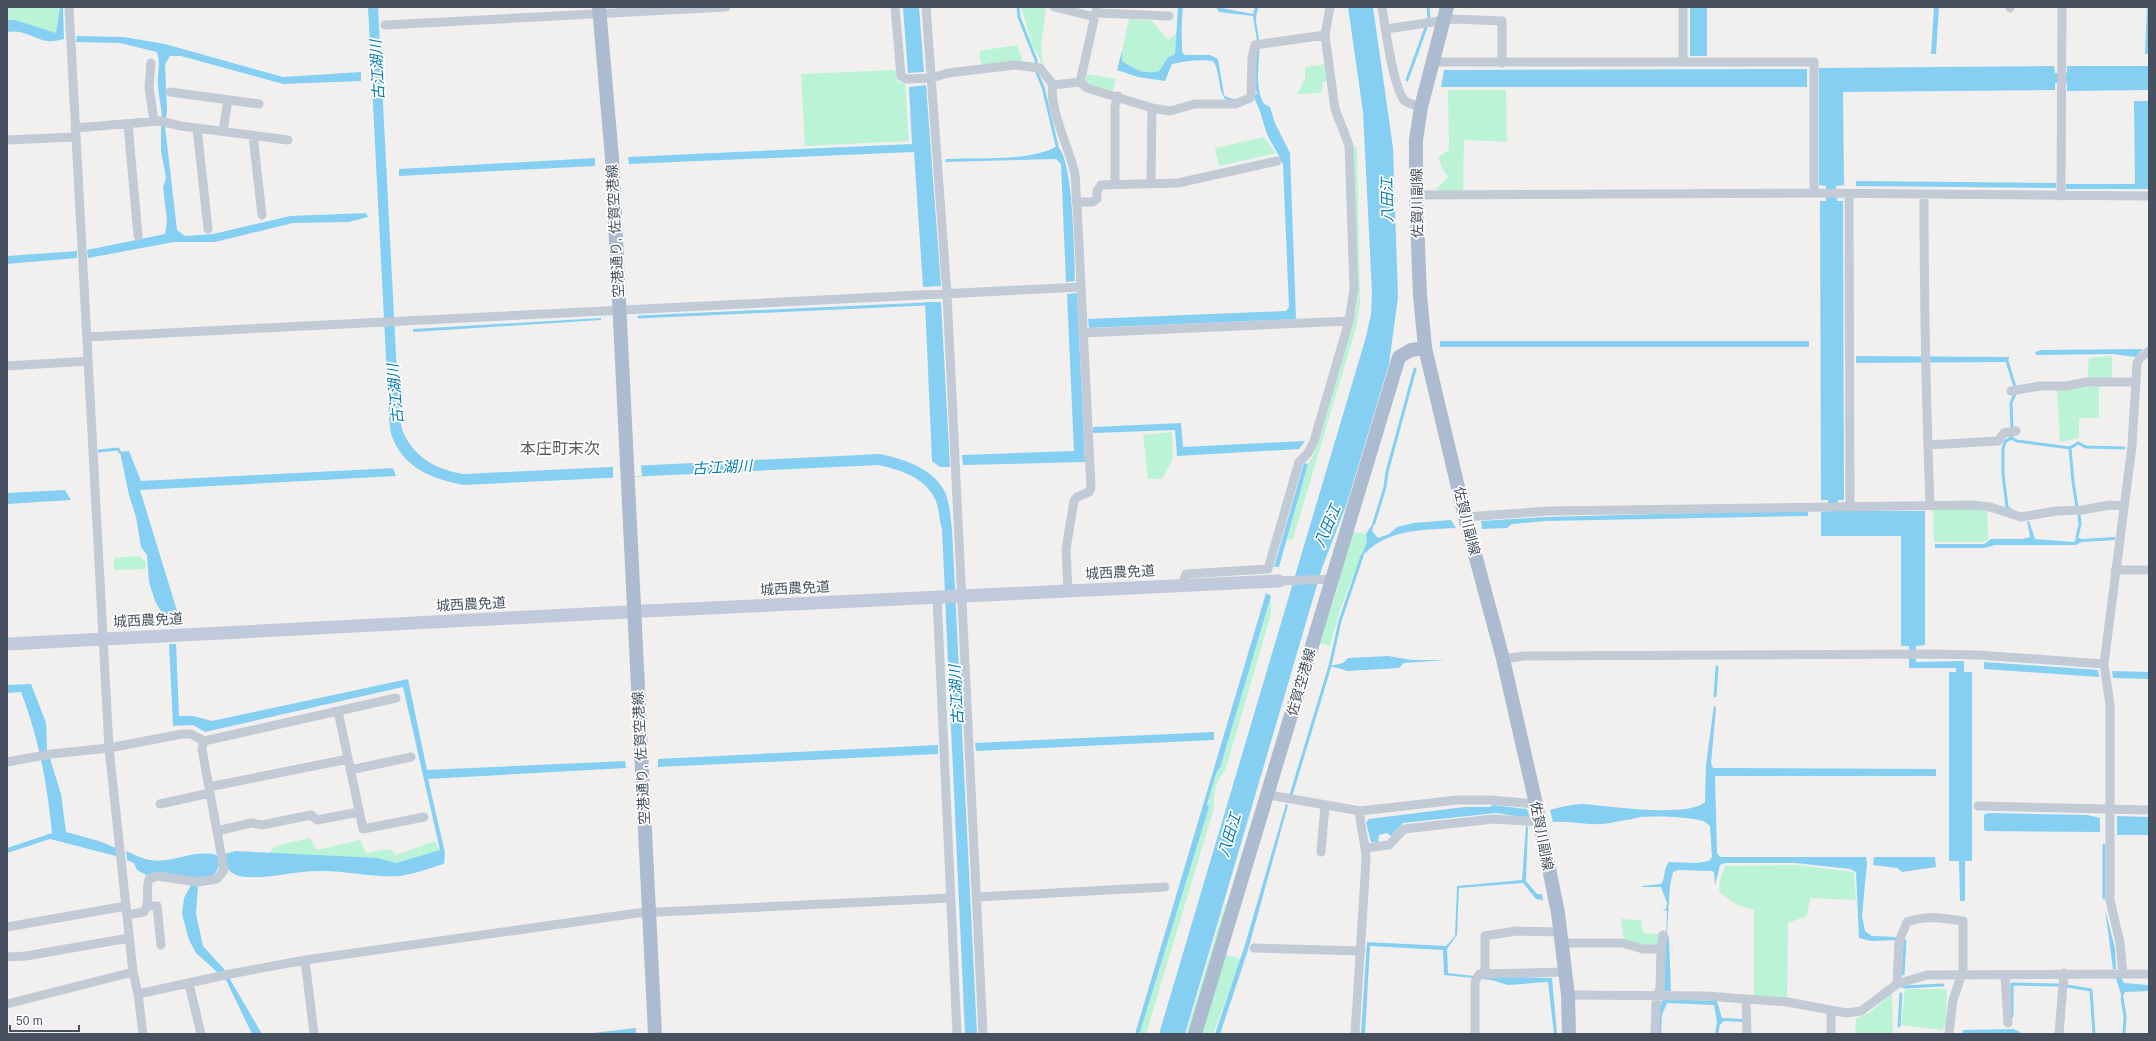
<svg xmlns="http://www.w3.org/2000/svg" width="2156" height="1041" font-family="Arial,'Noto Sans JP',sans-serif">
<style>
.green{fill:#bbf3d7}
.water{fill:#85cff3}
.pier{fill:#f2f0ef}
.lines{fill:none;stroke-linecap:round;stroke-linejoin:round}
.stream{stroke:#85cff3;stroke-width:3}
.street{stroke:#c2cad5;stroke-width:9}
.secondary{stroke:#c1cada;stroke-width:13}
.primary{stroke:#adbbd0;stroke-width:14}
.labels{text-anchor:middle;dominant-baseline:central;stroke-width:3.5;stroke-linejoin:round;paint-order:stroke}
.street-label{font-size:14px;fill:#46505f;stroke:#fff}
.water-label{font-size:15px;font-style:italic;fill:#027bb6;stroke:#fff}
.quarter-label{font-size:16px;fill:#5b5f65;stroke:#fff}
</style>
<rect width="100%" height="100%" fill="#f2f0ef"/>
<path class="green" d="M7 7H60L56 34 15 20H7Z
M1021 7H1046L1041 45 1043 65 1032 44Z
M1129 19 1152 21 1168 40 1178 32 1175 54 1168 57 1159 71C1143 75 1135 69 1122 61V51Z
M1017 45 1023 61 982 66 979 51Z
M1326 64 1329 81 1323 82 1321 93 1297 94 1305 79V67Z
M896 70 898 82 905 83 909 141 805 146 801 74Z
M1086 74 1116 79 1113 91 1086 83Z
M1448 90H1506L1507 142 1464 140 1463 191 1435 190 1448 177 1442 168 1438 157 1449 150Z
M1264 137 1276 153 1219 166 1215 148Z
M1352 147H1357L1360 304 1356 328 1293 539 1287 540 1308 464 1313 456 1354 319 1358 297Z
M2112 356V379L2087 380 2089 358Z
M2099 386V418H2079V438L2060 442 2057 390Z
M1172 432 1173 459 1162 479H1148L1143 435Z
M1933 508 1975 509 1987 511 1988 539 1983 542H1934Z
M1352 532 1366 534 1367 542 1341 607 1330 646 1315 642 1333 603Z
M139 556 146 562 145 569 114 570V558Z
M1271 596V614L1225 771C1217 778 1212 798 1214 808L1146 1034H1139L1209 807 1207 804 1217 771 1220 768Z
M310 838 317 850 360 840 366 853 390 849 396 855 435 841 440 850 396 863 378 858 299 856 269 853 275 846Z
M1796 865 1854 872 1856 900 1810 898 1807 916 1788 923 1787 998 1754 997V910L1737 905 1719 892 1720 880 1725 866Z
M1225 904 1230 905 1192 1034H1186Z
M1621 919 1641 920 1643 933 1660 934 1659 946H1645L1624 940Z
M1224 954 1241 959 1213 1034H1200Z
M1905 989H1947L1946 1025 1942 1030 1901 1025Z
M1892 993 1893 1034H1855L1856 1018 1869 1013Z"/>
<path class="water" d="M60 7H63L64 39C59 40 52 42 48 41 32 39 25 29 7 32V20H15L56 33Z
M368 7H378L399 413C400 419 401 428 404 434 416 459 438 470 464 474L880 454C902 459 928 466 942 487 950 499 950 515 952 529L977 1034H965L942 529C939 520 939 507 935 499 925 477 898 469 878 465L463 485C434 479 405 469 393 439 390 433 390 424 389 417Z
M903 7H919L924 72 908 73Z
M1178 7H1183C1181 22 1182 36 1182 52L1185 55H1210L1218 59 1224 95C1232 102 1248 99 1257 94L1255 85 1257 41 1253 16 1219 12 1216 7 1253 14 1255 7H1259C1253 18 1258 28 1259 40 1261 62 1253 84 1264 104L1270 107 1275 123 1290 153 1296 319 1089 328 1088 319 1286 311 1289 307 1283 165C1279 153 1270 143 1266 131 1262 119 1260 108 1254 98L1237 101 1226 100C1217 89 1221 73 1213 61 1200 59 1185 61 1172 64L1165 81 1138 77 1117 70 1122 51V61C1135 69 1143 75 1159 71L1168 57 1175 54Z
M1348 7H1373L1393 148 1398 297 1389 364 1347 503 1322 568 1185 1034H1159L1366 337 1371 314 1372 293 1363 112Z
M1690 7H1707V56H1690Z
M1934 7H1939L1936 54H1931Z
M2147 7H2149V54H2145Z
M77 36 124 37 165 44 283 77 361 72V81L283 84 181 56H170L165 64 167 111 165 126 177 230 185 236 213 234 290 216 366 213 368 217 349 222 293 223 215 242H174L88 258 87 250 165 234 167 221 163 187 166 178 161 151V126H162C163 113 159 100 158 87 157 75 161 64 157 52L120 43 76 42Z
M2054 66 2055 73H2067V66H2149V90L2067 91V83H2055V90L1843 92 1844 185 1836 186 1837 201H1843L1844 500H1838V511H1925V645L1916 646V662L1964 661V672H1972V861H1965V901H1960L1959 861H1949V672H1956V668H1909V646H1901V536H1821V512L1828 511V500H1821L1820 201H1826V186L1819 185V68Z
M1807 69V87H1441L1444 70Z
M926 85 941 286 923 287 914 152 629 164 628 157 912 144 909 87Z
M2134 101H2149V189H2066V184H2135Z
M1057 146C1074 158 1074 257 1075 281L1066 282 1061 164 1056 159 945 162 946 159C977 157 1031 162 1057 146Z
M595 158V166L399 176V169Z
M1856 181 2056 183V188L1856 186Z
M77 251V258L7 264V256Z
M1077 293 1085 462 963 465 962 455 1074 451 1067 294Z
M925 302H941L950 467H940L932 461Z
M601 318V320L413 332V329Z
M1440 341H1809V347H1440Z
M2143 349 2135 357 2113 354 2036 355 2035 352 2041 350Z
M1856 356 2009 357V359L2005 362 1856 363Z
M1181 423 1183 447 1305 441 1299 449 1177 456 1175 430 1093 433V427Z
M129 451 141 481 393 468 396 476 140 490 178 614 176 626 170 627 155 601 149 582 147 555 141 547 136 517 129 495 120 452Z
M1304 463 1308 464 1279 567H1274Z
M65 490 71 500 7 504V493Z
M1808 510V516L1545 521 1512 524 1507 528 1482 529 1481 521 1545 517Z
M1375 520 1372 531 1378 538 1389 534 1397 527 1413 523 1451 520 1456 528C1421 530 1383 529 1360 559L1367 542 1366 534Z
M2027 521H2029L2035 539 2074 542 2077 537 2082 539 2115 537V540L2081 542 2076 545H1995L1984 548H1935V544H1984L1991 539H2022L2030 537Z
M1266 593 1271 596 1220 768 1217 771 1207 804 1209 807 1140 1032 1135 1034Z
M169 644H176L179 716H193L212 721 408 679 427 770 625 761 626 768 428 779 445 853 444 864C430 868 414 874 400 876 379 878 345 871 323 871 298 870 275 878 250 877 240 877 231 875 226 866H219C216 876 206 881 198 886L196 914 203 946 224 969 262 1034H252L226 980 196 953 189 940 182 914 184 898 191 885 161 872 146 875 137 870 134 863 127 860 126 851C134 854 142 859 150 860 173 864 193 849 216 855L218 858 224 854 236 851 378 858 396 863 440 850 403 687 205 732 193 725 173 726Z
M1388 656 1412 660H1446L1404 663 1399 668 1348 671 1330 666 1343 663 1348 658Z
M1984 662 2098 670 2099 677 1984 669Z
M2112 671 2149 672V679L2113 678Z
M31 684 46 723 47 749 61 794 66 832 99 841 116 848V856L50 839 7 853V848L52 833C47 783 39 739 21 692L7 693V685Z
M1714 705 1716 708 1711 763 1713 768 1936 769V776H1715L1717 853 1720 857H1866L1867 863 1862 916 1865 931 1872 936 1897 937V940L1871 941 1859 938 1856 872 1850 869 1795 863H1725L1720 865 1715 885 1714 872 1712 871 1678 870 1673 872 1670 886 1667 932 1669 939 1671 991H1664L1667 911 1662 909H1666L1667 903 1661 887H1642V886L1661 884C1666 878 1663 868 1669 862L1696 863 1709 861 1712 857 1710 826C1708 824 1705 822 1703 821 1694 817 1639 814 1633 819 1623 820 1613 823 1602 824 1585 825 1570 821 1553 822L1550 810C1561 807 1572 804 1583 804 1608 806 1688 818 1705 802L1706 765Z
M1214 732V740L976 751 975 743Z
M938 745V754L658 767V759Z
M1286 804 1288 805 1248 950 1220 1034H1215L1244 948Z
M1493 805 1527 809 1530 818 1496 813 1403 823 1391 836 1387 833 1379 835 1378 842H1371L1366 822 1369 819 1464 807H1490Z
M1988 813 2087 815 2100 818V832L1987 831 1984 830V815Z
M2117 816 2149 817V835H2117Z
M1526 826 1528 827 1526 881 1537 894H1542L1543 900 1536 899 1523 883 1459 888 1457 935 1447 949 1448 973 1474 976 1473 978 1444 975 1443 950 1370 946 1365 1034H1361L1367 942 1446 946 1455 936 1457 886 1522 880Z
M1874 857H1935L1936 867 1902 872 1897 868 1873 865Z
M2105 909 2115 948 2116 969H2113Z
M1481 976 1552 978 1557 1034H1554L1548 982 1508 985 1491 980 1481 979Z
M2116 978H2121L2124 983 2147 985 2149 987V991L2125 992 2122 998Z
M1664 999 1717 1001 1722 1018 1744 1019 1743 1022 1724 1021 1720 1025 1718 1034H1715L1717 1022 1714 1005 1667 1003 1662 1015 1661 1034H1659C1659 1024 1656 1006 1664 999Z
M636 1028V1034H583Z
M2014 1029 2020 1032V1034H1962L1963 1030Z"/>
<path class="pier" d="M641 465 642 476 613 478V467Z"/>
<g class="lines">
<path class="stream" d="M1018 7 1019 17 1036 60 1037 73 1043 87 1057 146
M1407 80 1429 19 1428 7
M639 317 925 304
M2007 361 2015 387
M2012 428 2011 403 2015 394
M2012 437 2005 442 2003 448V474L2007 507 2012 511
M2011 438 2017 441 2070 448 2078 443 2086 447 2124 448
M2070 448 2073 482 2077 507
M99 451 118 449 120 452
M1374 523 1385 487 1387 472 1415 369
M2077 537 2080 524 2079 515
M1715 696 1717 667
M1291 795 1330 666 1340 621 1362 556
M2104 845V898
M1903 974 1905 942 1904 940
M2067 986 2091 990 2094 1034
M1904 987 1943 985
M2122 998 2125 1016 2124 1034
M2012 1016V984L2058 985
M1899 1026 1901 994"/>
<path class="street" d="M69 7 109 748 133 972
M895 7 901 76 906 79 931 78 948 73 1015 65 1040 68 1053 85 1080 82 1087 88 1152 108 1170 111 1195 104H1235L1250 98 1251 94 1252 58 1255 45 1325 35
M926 7 947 294 983 1034
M1054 7 1091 16 1100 13 1169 16
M1382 7C1385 27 1393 86 1404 100 1408 104 1416 105 1421 107
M1683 7V62H1814V193
M2010 8V7
M385 25 726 7
M1386 29 1453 19 1502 21V63
M1431 62H1683
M151 63 149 87 154 121
M1080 82 1097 7
M1053 85C1048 105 1069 149 1074 170 1077 181 1075 193 1077 205
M170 92 259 104
M128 124 138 236
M75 128 160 121 181 126 288 140
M197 128 208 229
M223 131 228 100
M253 136 262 215
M7 140 75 137
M1151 183 1152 108
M1115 184V106L1118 96
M1849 194 1850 506
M1416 195 1814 193 2149 196
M1924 195C1924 299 1926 402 1930 505
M2061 196 2062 7
M1083 333 1349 321
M87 337 1080 287
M7 366 88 361
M2011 391 2040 386H2066L2087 382H2135
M1928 445 1998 441 2004 433 2016 431
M1465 517 1549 511 1973 505 1990 507 2021 517 2056 511 2082 510 2110 505 2124 506
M2115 570H2149
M1279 581 1333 579
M1182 585 1186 574 1268 569 1299 462 1308 453 1314 441 1349 321 1354 289 1349 145 1335 109 1325 35 1330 7
M1068 590 1066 549 1074 501 1077 497 1089 492 1091 488 1077 205 1080 202H1093L1097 199V191L1101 185 1178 183 1277 161
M937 597 957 1034
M1503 659 1524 656 1930 654 1978 655 2104 664
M338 711 363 829 424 817
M7 762 51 754 109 748 182 734H191L204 741 396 698
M350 770 411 757
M209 787 348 759
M1269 795 1360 811 1457 800H1490L1536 804
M160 804 210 793
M1978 806 2149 810
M217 831 251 823 262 825 311 815 317 820 359 812
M1366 848 1389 845 1404 829 1493 819 1540 822
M1321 852 1325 806
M978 897 1165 887
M147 906H157L161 945
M127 915 144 912C151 902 145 890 149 879L157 876 198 882 217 879 224 870 202 749 204 741
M7 927 126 906
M1562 943H1622L1643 949H1661L1660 988 1656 1003 1655 1034
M1254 948 1361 951
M1661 949 1663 935
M7 957 26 956 129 938
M305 960 314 1034
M1485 974V936L1516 931 1560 932
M2123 974 2120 943 2110 900V705L2104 664 2132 446 2137 363 2140 358 2149 351
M2005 975 2008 1023
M189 984 201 1034
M1897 984 1899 941 1907 922C1925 915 1944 918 1963 921V970L1953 1000 1949 1034
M138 994 230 974 305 960 638 913 950 898
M1568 995 1706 996 1788 1002 1846 1013 1861 1011 1897 984 1927 975 2149 974
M1746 999 1747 1034
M7 1004 133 972 138 994 143 1034
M1831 1010V1034
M1355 1034 1366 859C1366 842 1359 826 1360 811
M1475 1034V982L1479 974 1565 972
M2059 1034 2064 973"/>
<path class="secondary" d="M7 644 646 611 1279 581"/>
<path class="primary" d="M599 7 612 158 655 1034
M1447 7 1421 107 1416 140V195L1420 295 1425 348 1465 517 1503 659 1536 804 1558 913 1568 995 1569 1034
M1195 1034 1399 357 1411 350 1425 348"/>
</g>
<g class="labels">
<g class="street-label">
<text transform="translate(1417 203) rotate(-91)">佐賀川副線</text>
<text transform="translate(615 231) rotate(-93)">空港通り, 佐賀空港線</text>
<text transform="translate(1467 521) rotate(76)">佐賀川副線</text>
<text transform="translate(1120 572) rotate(-3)">城西農免道</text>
<text transform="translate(795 588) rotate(-3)">城西農免道</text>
<text transform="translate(471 604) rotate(-3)">城西農免道</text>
<text transform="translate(148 620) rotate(-3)">城西農免道</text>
<text transform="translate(1301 682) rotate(-74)">佐賀空港線</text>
<text transform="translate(641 758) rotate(-93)">空港通り, 佐賀空港線</text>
<text transform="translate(1542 836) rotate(79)">佐賀川副線</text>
</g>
<g class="water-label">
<text transform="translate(377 70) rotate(-93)">古江湖川</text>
<text transform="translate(1387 200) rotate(-91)">八田江</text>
<text transform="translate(395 394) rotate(-95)">古江湖川</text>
<text transform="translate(722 467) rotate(-3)">古江湖川</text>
<text transform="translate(1327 526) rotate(-67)">八田江</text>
<text transform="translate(956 695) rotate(-93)">古江湖川</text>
<text transform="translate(1229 835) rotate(-73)">八田江</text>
</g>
<g class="quarter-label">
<text x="560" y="448">本庄町末次</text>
</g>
</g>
<rect width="2156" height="1041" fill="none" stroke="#46505f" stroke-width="16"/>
<path d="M10 1025v6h69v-6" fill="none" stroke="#46505f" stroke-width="2"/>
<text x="16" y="1025" font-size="12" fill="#46505f" stroke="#ffffff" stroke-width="3" paint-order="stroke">50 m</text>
</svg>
